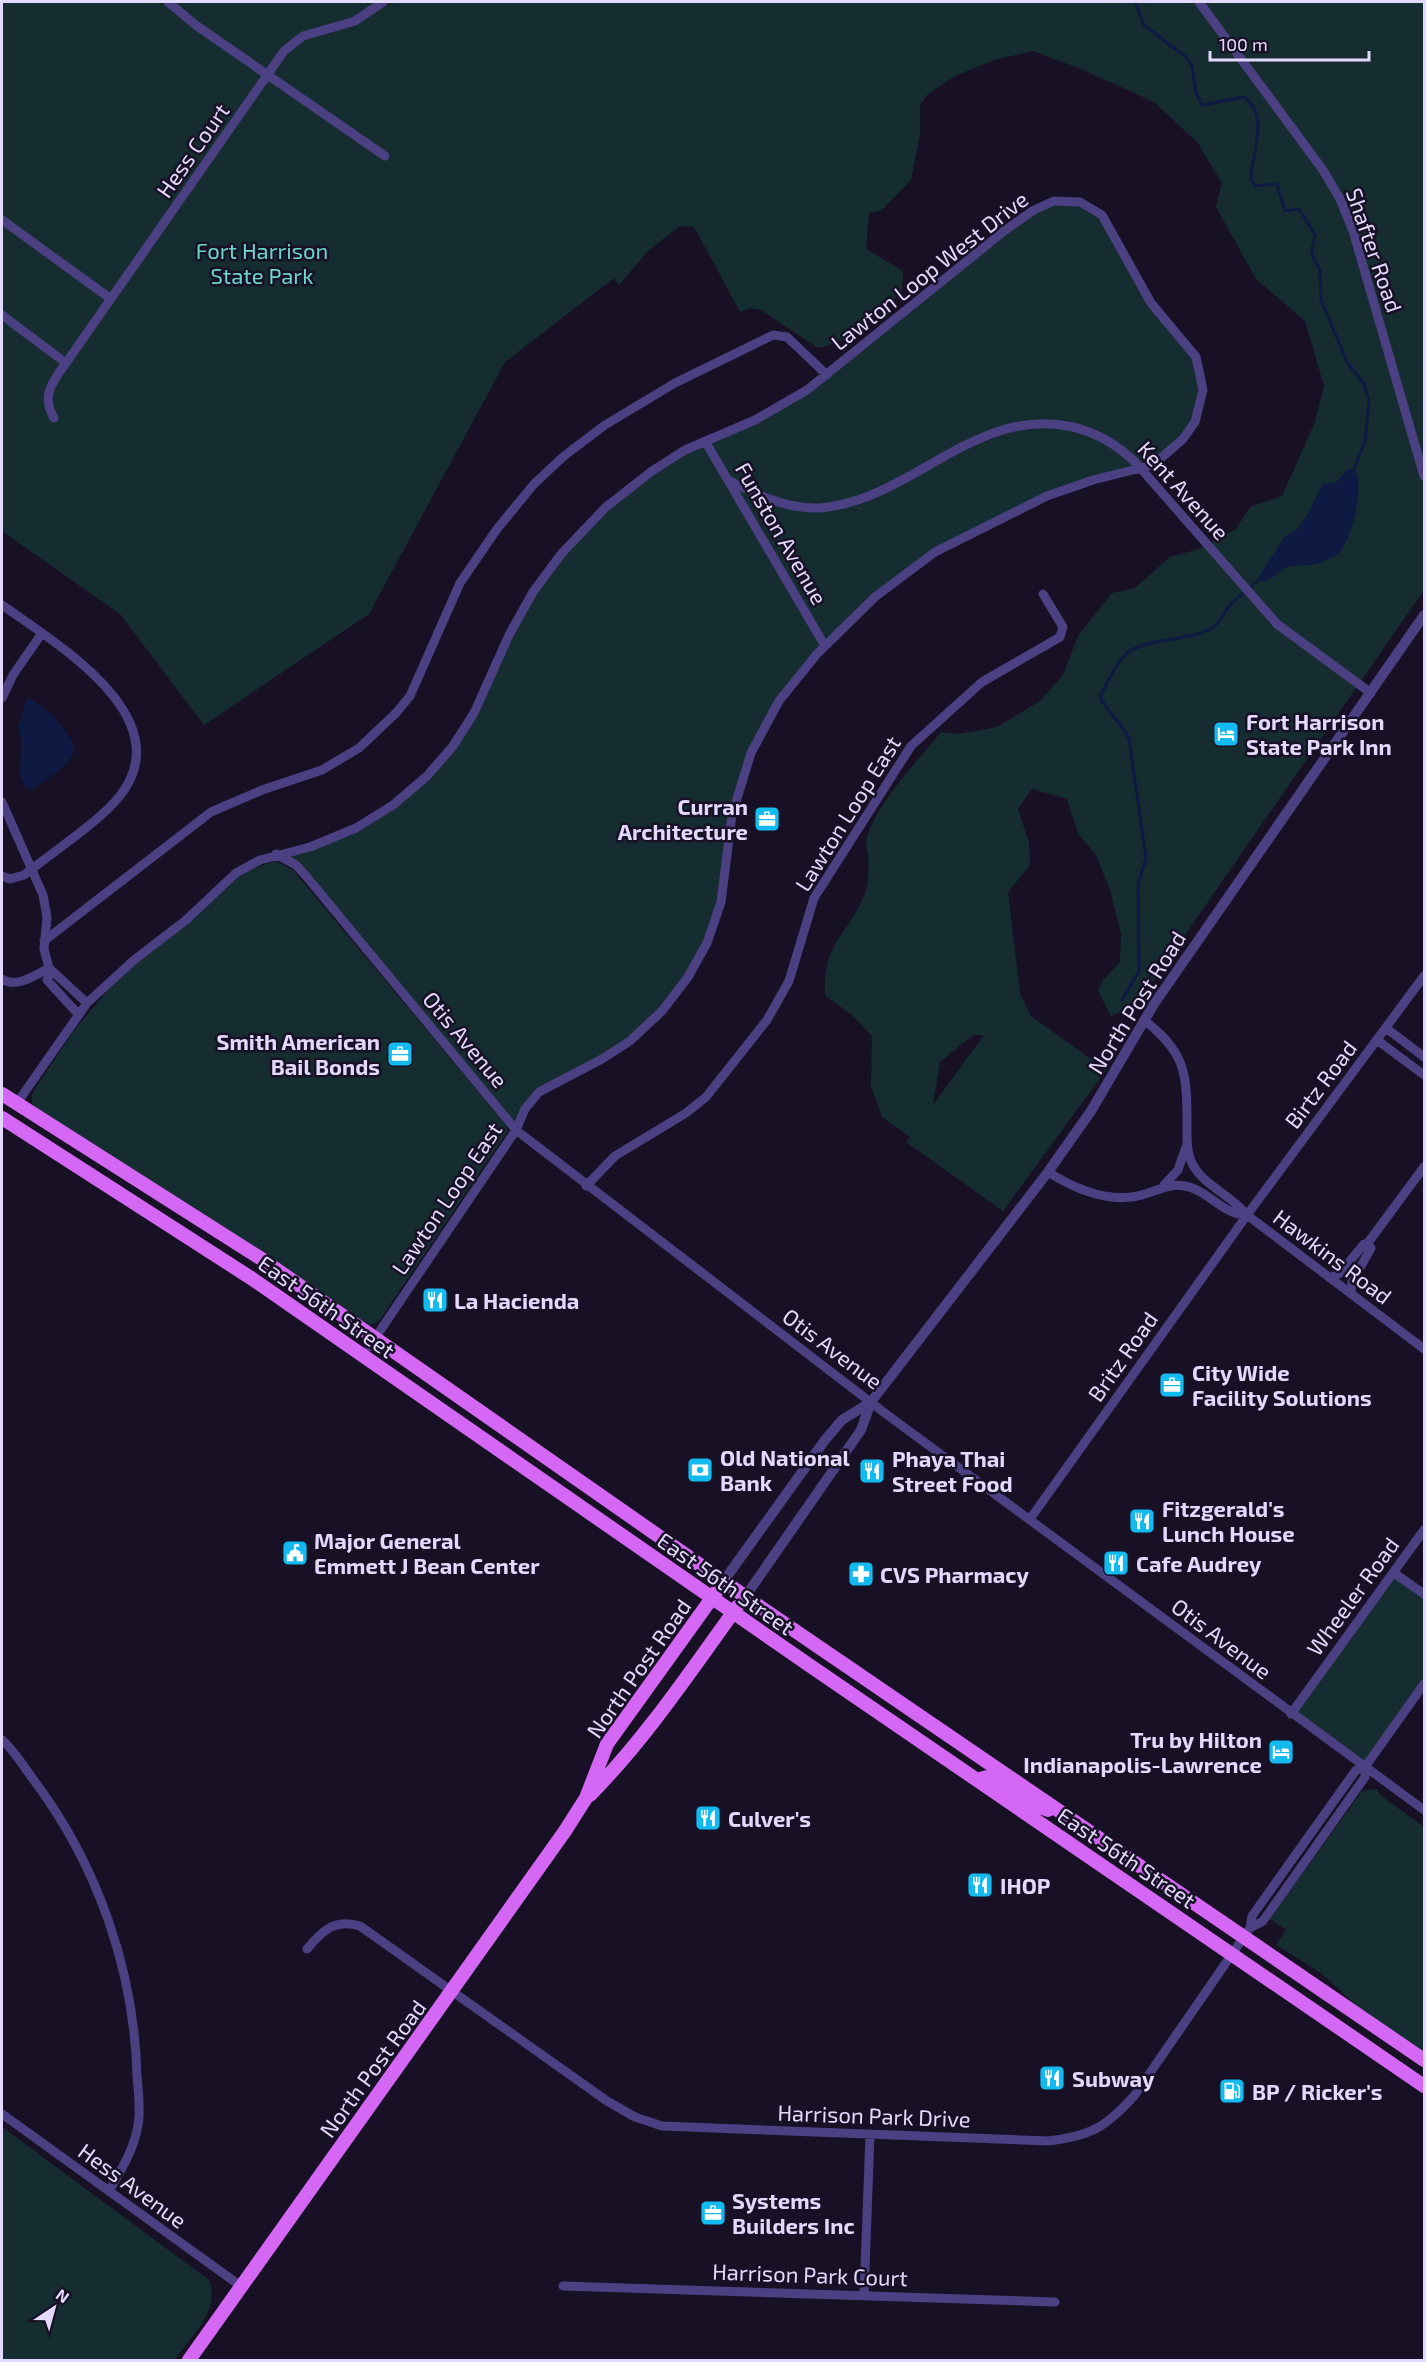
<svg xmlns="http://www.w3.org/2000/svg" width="1426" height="2362" font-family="'Exo 2',sans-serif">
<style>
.green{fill:#152d30;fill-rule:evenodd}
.water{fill:#0e1a42}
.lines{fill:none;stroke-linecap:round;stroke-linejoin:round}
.stream{stroke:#0e1a42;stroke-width:3}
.minor{stroke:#4b4082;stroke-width:9}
.tertiary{stroke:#4b4082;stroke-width:10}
.primary{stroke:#d468f5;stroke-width:14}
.labels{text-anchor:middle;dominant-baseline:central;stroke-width:5;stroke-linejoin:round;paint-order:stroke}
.street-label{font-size:22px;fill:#e2d9fc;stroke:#181126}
.park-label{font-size:22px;fill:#69d8cc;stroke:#181126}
.poi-label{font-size:22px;font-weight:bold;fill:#e2d9fc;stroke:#181126;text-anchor:start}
</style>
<rect width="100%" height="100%" fill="#181126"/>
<path class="green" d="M2 2H1424V590L1151 984 1150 974 1135 1006 1111 1016 1098 991 1103 980 1120 962 1121 933 1110 890 1096 855 1078 833 1067 799 1032 789 1018 809 1029 843 1030 865 1008 892 1020 994 1031 1016 1106 1070 1003 1211 906 1142 910 1137 882 1117 871 1086 872 1036 853 1016 825 995C822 944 846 938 864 896 869 885 869 866 868 855 867 848 865 843 867 837 879 800 917 762 941 732L959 734 997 727 1040 701 1063 675 1078 636 1112 593 1135 588 1170 557 1199 549 1236 529 1250 507 1282 496 1315 422 1324 386 1305 321 1256 279 1216 207 1222 183 1198 143 1154 102 1081 69 1033 51 994 60 955 76 928 94 920 105V134L911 180 882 210 869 213 866 249 903 271 902 291C873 321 859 338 818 348L761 310 750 308 740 312 697 232 693 227 680 226 649 250 619 285 614 278 505 362 369 614 204 725 120 614 2 531ZM973 1035H984L933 1105 940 1062Z
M1063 200 1102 215 1134 272 1201 372 1198 416 1160 460 1012 512 899 578 790 685 742 776 727 873 699 960 644 1029 545 1088 516 1130 306 876 276 854 310 847 393 805 453 746 509 635 562 553 652 471 781 406 1014 223Z
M275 861 293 870 505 1124 508 1131 379 1321 369 1325 35 1107 32 1102V1094L36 1087 76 1028 109 989 146 954 188 924 244 872Z
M1394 1573 1424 1594V1684L1365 1767 1291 1714Z
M1377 1789 1380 1795 1424 1827V2053L1368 2016 1321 1973 1276 1945 1286 1930 1270 1919 1362 1791Z
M2 2127 209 2280C221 2311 191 2337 174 2360H2Z"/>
<path class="water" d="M1347 469H1354C1366 482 1352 540 1339 553 1336 556 1331 558 1327 560 1313 568 1297 563 1286 568 1276 572 1273 581 1262 581L1259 577 1284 537 1297 529 1308 514 1322 485 1336 482Z
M27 698C48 708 65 726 75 747 73 764 46 781 32 789L25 787 20 775 21 741 18 727Z"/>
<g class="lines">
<path class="stream" d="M1135 2 1144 25 1187 58 1192 66 1196 93 1202 105 1244 97C1270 115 1252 152 1251 179L1255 186 1277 184 1285 211 1299 209 1315 235 1311 253 1320 270 1321 300 1347 362 1364 384 1369 400 1365 441 1354 469
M1122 1000 1139 971 1138 884 1146 858 1129 739C1121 721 1107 714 1100 696 1107 684 1114 667 1124 656 1144 636 1186 643 1212 628 1221 622 1224 611 1232 603 1241 594 1251 587 1260 579"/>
<path class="minor" d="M168 2 197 26 385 156
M1199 2 1323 170 1340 199 1353 231 1424 476
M2 220 111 299
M2 315 66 363C52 382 41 396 54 418
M66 363 284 51 303 36 355 21 383 2
M705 441 825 646
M728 480C759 496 792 512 828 507 916 495 979 405 1073 427 1097 433 1118 445 1136 463L1277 624 1371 693
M2 605C55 643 183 718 119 797 99 822 50 854 24 875L10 879 2 876
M2 698 13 675 42 633
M2 802 43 895 47 917 44 949 49 968 87 1003
M276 854 296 865 306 876 516 1130 886 1414 1424 1810
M44 941 211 812 262 790 322 770 359 748 396 713 410 696 460 583 497 529 534 484 564 456 605 425 675 383 773 335 787 337 827 375
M51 972 47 980 79 1015
M2 979C16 989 35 975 49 968
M1144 1020C1186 1053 1187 1073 1187 1125 1187 1137 1186 1150 1191 1161 1201 1185 1232 1195 1247 1215L1424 1349
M1386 1028 1424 1057
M1377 1040 1424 1075
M17 1103 87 1003 134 960 186 920 236 873 260 860 310 847 356 828 393 805 427 776 453 746 474 713 509 635 533 592 562 553 606 507 652 471 685 450 755 420 807 390 1004 231 1034 210 1054 201 1080 202 1102 215 1151 303 1196 357 1203 390 1195 422 1183 439 1153 465 1093 480 1047 496 935 552 875 597 817 654 779 701 751 753 732 815 721 902 707 943 688 977 662 1011 630 1041 602 1059 539 1092 525 1109 516 1130 369 1347
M1048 1172C1075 1189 1111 1205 1145 1194 1160 1190 1169 1183 1185 1186 1208 1190 1224 1216 1247 1215
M1164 1185 1178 1170 1186 1147
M586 1186 615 1156 686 1113 706 1097 767 1020 789 981 814 898 911 746 982 682 1060 637 1063 627 1043 594
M1367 1244 1424 1167
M1330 1278 1340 1273 1364 1244 1369 1246 1371 1248 1352 1282 1351 1293
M1030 1519 1247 1215 1424 976
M1394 1573 1424 1594
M1291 1714 1424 1530
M2 1740C14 1750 23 1766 33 1779 97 1864 134 1969 137 2075 138 2091 141 2110 138 2125 134 2150 121 2170 109 2191
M1250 1928 1263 1921 1365 1777V1767L1424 1684
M307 1949C322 1931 335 1918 360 1926L607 2101 635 2117 662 2126 1048 2141C1091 2136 1106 2127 1134 2096L1250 1928 1252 1916 1356 1770 1365 1767
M2 2114 242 2287
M563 2286 1055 2302
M864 2295 870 2135"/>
<path class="tertiary" d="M723 1582 825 1440 842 1420 871 1402
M745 1597 861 1430 871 1402 1048 1172 1091 1111 1154 1004 1424 615"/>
<path class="primary" d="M2 1094 260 1258 766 1611 1424 2060
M2 1118 251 1278 809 1665 1424 2086
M977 1780 987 1777 1029 1803 1048 1810
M590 1795C646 1738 690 1672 737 1607
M189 2360 565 1831 586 1798 607 1744 717 1591"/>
</g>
<defs>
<symbol id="hotel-square" viewBox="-11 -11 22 22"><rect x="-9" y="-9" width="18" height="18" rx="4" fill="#13baef" stroke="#181126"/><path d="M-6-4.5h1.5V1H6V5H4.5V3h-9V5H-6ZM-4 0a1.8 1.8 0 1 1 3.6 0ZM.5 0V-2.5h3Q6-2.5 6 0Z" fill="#fff"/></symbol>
<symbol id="office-square" viewBox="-11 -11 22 22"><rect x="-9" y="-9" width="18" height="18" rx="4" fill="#13baef" stroke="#181126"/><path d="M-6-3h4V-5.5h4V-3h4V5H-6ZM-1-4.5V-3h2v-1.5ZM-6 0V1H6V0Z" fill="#fff"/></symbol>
<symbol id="restaurant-square" viewBox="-11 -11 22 22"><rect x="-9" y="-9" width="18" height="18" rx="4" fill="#13baef" stroke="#181126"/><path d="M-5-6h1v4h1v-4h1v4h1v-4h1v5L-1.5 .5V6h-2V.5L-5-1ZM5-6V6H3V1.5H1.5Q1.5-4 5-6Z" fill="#fff"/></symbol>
<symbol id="bank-square" viewBox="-11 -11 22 22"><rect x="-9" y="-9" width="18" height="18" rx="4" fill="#13baef" stroke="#181126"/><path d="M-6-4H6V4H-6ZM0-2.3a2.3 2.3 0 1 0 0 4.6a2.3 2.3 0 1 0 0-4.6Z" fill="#fff"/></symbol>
<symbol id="civic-square" viewBox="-11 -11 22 22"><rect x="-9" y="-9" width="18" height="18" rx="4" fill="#13baef" stroke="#181126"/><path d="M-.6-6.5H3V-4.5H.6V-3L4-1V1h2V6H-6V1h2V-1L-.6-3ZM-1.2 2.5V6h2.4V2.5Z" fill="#fff"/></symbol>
<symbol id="pharmacy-square" viewBox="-11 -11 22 22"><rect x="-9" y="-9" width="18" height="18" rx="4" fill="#13baef" stroke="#181126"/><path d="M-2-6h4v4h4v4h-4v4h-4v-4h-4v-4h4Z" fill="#fff"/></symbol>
<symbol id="fuel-square" viewBox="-11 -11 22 22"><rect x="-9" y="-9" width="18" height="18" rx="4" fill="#13baef" stroke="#181126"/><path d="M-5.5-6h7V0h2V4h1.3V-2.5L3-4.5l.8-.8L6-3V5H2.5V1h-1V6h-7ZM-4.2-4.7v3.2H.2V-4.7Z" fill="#fff"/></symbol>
</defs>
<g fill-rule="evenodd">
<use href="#hotel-square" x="1211" y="719" width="30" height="30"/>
<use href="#office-square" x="752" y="804" width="30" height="30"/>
<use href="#office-square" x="385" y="1039" width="30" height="30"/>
<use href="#restaurant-square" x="420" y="1285" width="30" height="30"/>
<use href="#office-square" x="1157" y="1370" width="30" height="30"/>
<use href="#bank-square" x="685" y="1455" width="30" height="30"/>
<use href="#restaurant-square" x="857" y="1456" width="30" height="30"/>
<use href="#restaurant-square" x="1127" y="1506" width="30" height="30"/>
<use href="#civic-square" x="280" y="1538" width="30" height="30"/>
<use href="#restaurant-square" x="1101" y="1548" width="30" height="30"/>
<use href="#pharmacy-square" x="846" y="1559" width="30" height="30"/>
<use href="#hotel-square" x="1266" y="1737" width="30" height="30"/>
<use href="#restaurant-square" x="693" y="1803" width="30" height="30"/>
<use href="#restaurant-square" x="965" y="1870" width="30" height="30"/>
<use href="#restaurant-square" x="1037" y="2063" width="30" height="30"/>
<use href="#fuel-square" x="1217" y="2076" width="30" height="30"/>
<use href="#office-square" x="698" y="2198" width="30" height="30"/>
</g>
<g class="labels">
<g class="street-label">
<text transform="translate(192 150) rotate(-55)">Hess Court</text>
<text transform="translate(1375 250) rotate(71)">Shafter Road</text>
<text transform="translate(929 270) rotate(-38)">Lawton Loop West Drive</text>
<text transform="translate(1184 490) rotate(48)">Kent Avenue</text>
<text transform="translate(782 533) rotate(60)">Funston Avenue</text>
<text transform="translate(847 813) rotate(-58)">Lawton Loop East</text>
<text transform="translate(1136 1002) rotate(-58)">North Post Road</text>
<text transform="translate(466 1039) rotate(50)">Otis Avenue</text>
<text transform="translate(1320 1084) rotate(-53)">Birtz Road</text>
<text transform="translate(446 1198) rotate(-56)">Lawton Loop East</text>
<text transform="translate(1333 1256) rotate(37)">Hawkins Road</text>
<text transform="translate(327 1306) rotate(35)">East 56th Street</text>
<text transform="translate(833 1348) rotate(37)">Otis Avenue</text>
<text transform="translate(1122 1356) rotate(-55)">Britz Road</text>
<text transform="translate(726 1583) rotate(35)">East 56th Street</text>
<text transform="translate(1352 1596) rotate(-54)">Wheeler Road</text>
<text transform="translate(1222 1638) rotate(37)">Otis Avenue</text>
<text transform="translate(638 1668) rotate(-55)">North Post Road</text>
<text transform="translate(1127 1857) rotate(34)">East 56th Street</text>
<text transform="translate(372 2068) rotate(-54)">North Post Road</text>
<text transform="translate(874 2115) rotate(2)">Harrison Park Drive</text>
<text transform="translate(133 2185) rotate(36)">Hess Avenue</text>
<text transform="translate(810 2274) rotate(2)">Harrison Park Court</text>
</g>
<g class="park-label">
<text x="262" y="250">Fort Harrison<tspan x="262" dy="25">State Park</tspan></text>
</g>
<g class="poi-label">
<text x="1246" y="721">Fort Harrison<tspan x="1246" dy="25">State Park Inn</tspan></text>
<text x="748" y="806" text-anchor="end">Curran<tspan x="748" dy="25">Architecture</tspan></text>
<text x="380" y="1041" text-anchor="end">Smith American<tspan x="380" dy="25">Bail Bonds</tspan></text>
<text x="454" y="1300">La Hacienda</text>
<text x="1192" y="1372">City Wide<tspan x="1192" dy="25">Facility Solutions</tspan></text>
<text x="720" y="1457">Old National<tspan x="720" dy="25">Bank</tspan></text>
<text x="892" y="1458">Phaya Thai<tspan x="892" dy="25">Street Food</tspan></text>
<text x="1162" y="1508">Fitzgerald's<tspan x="1162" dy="25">Lunch House</tspan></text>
<text x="314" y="1540">Major General<tspan x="314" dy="25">Emmett J Bean Center</tspan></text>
<text x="1136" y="1563">Cafe Audrey</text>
<text x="880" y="1574">CVS Pharmacy</text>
<text x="1262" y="1739" text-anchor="end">Tru by Hilton<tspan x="1262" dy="25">Indianapolis-Lawrence</tspan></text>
<text x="728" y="1818">Culver's</text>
<text x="1000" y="1885">IHOP</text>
<text x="1072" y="2078">Subway</text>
<text x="1252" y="2091">BP / Ricker's</text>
<text x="732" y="2200">Systems<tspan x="732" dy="25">Builders Inc</tspan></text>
</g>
</g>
<rect width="1426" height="2362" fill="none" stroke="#e2d9fc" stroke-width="6"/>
<g transform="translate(54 2308) rotate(36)" stroke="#181126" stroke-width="4.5" paint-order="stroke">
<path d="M0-4.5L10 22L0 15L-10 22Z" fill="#e2d9fc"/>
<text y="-9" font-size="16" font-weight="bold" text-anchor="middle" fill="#e2d9fc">N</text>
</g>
<path d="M1210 51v9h159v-9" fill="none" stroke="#e2d9fc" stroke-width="3"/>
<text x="1219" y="51" font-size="18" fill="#e2d9fc" stroke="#181126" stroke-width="4.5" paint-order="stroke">100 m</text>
</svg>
